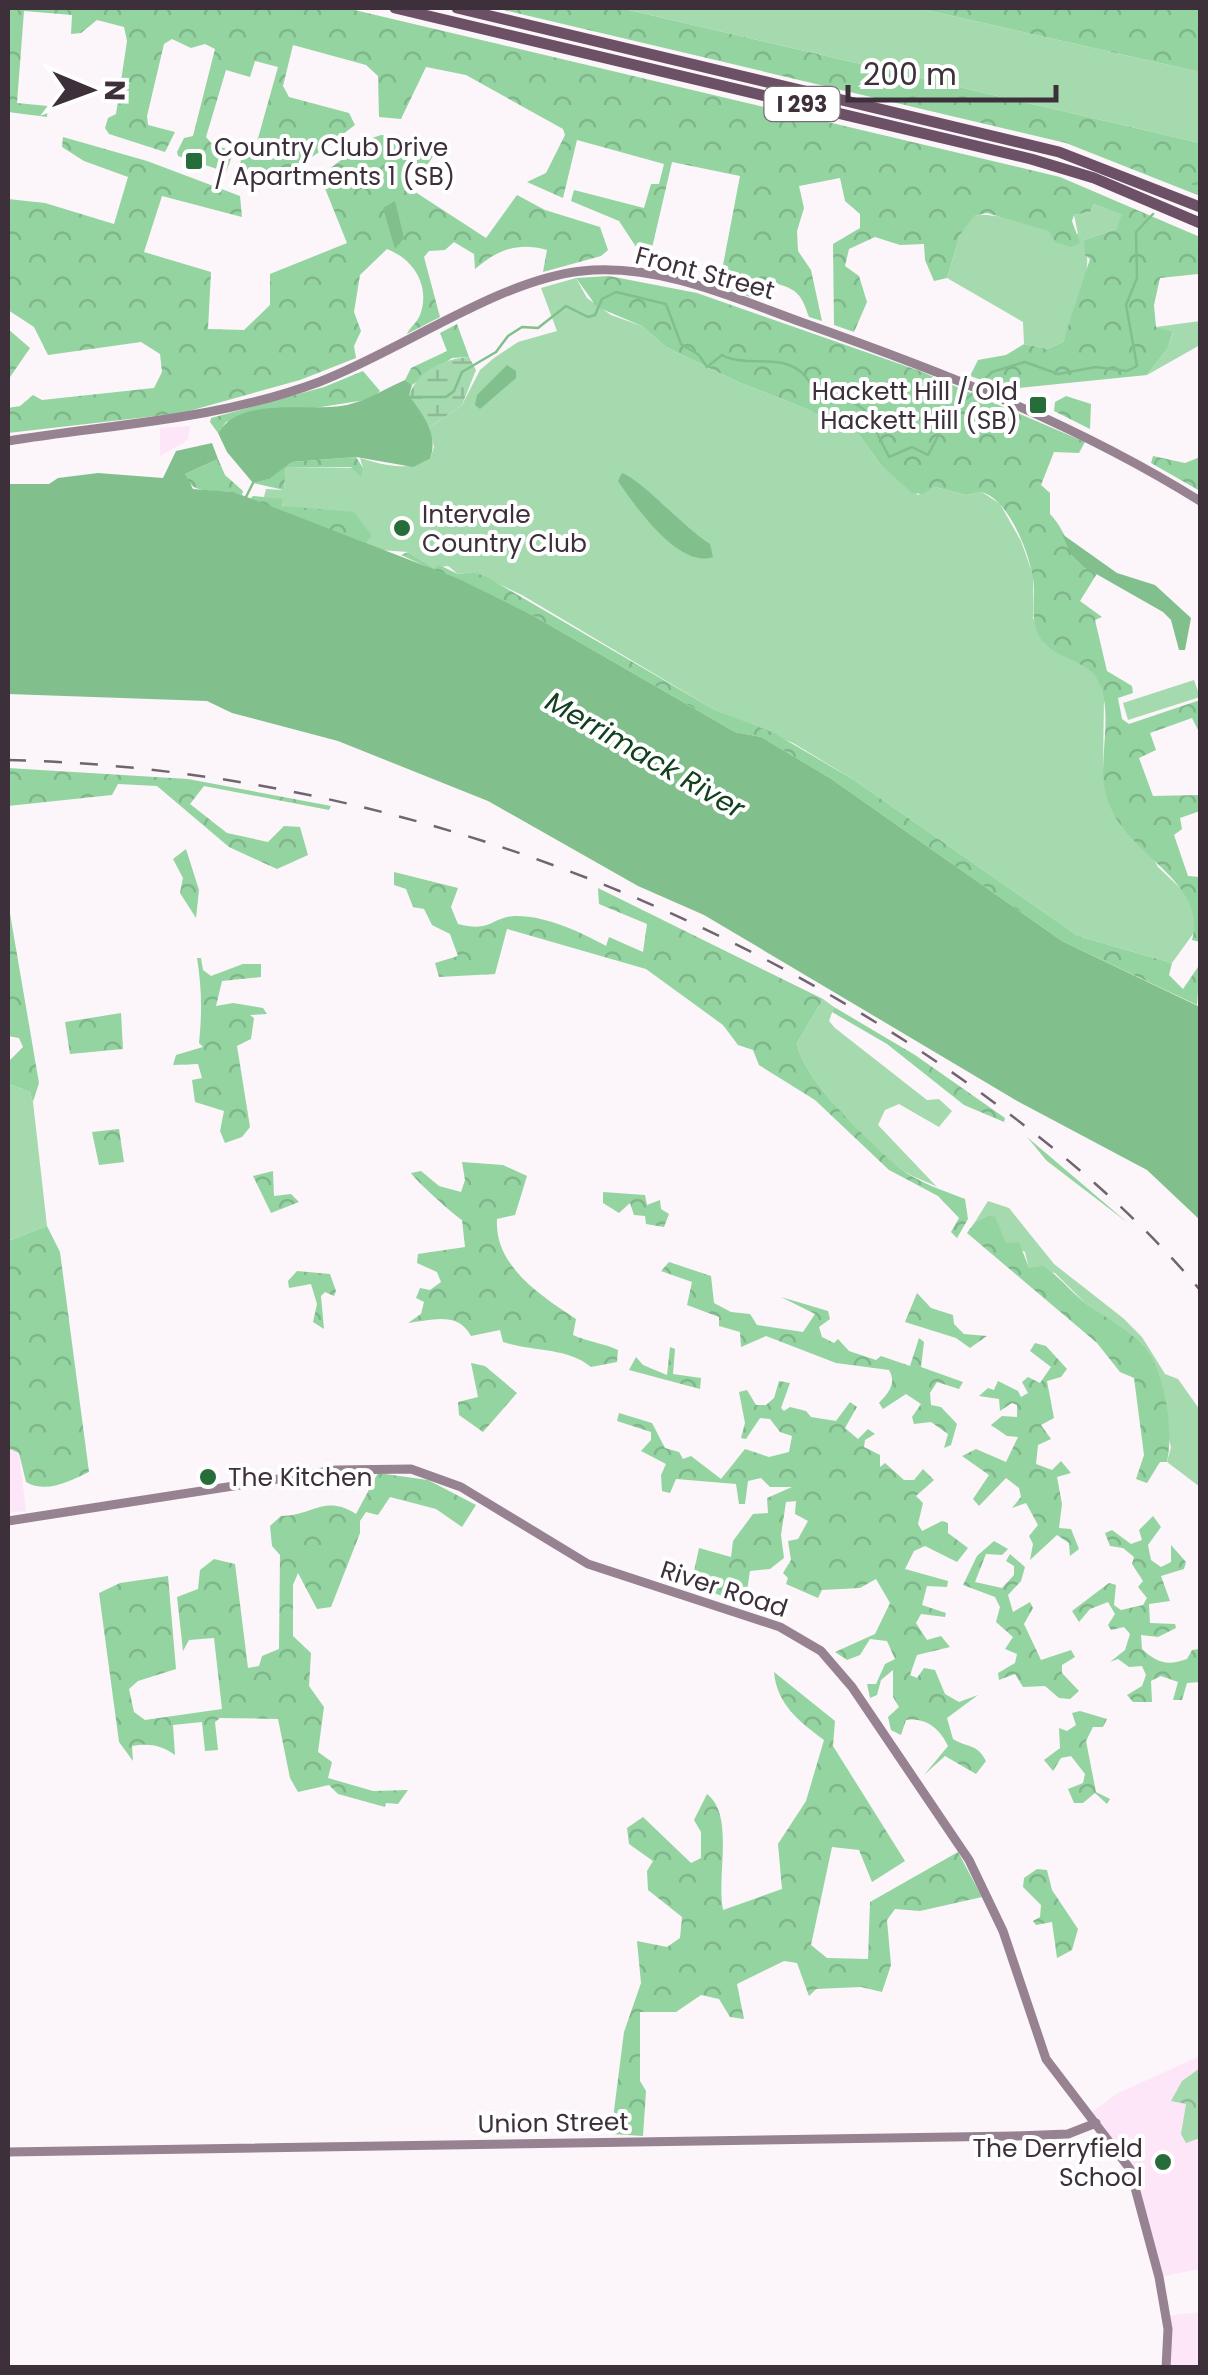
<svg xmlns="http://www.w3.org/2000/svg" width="1208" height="2375" font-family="Poppins,sans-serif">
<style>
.built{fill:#fee6f9}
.grass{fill:#a4daae}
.forest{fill:url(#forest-crowns)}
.wetland{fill:url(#wetland-marsh)}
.park{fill:url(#park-crowns)}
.water{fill:#81c08d}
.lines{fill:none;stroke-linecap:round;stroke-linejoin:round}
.stream{stroke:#81c08d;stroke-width:2.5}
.secondary{stroke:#978292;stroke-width:9}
.highway{stroke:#6c5066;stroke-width:11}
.rail{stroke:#70656e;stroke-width:2.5;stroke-dasharray:18 18;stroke-linecap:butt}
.poi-dot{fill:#266d3a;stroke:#fff;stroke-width:4}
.labels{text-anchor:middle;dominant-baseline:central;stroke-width:8;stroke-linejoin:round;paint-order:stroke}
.shield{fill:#fff;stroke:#776e75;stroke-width:2.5}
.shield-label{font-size:22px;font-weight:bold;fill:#3d303a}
.poi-label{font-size:25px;fill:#3d303a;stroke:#fff;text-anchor:start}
.street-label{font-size:25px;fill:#3d303a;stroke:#fff}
.water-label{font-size:28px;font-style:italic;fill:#12401f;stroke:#fff}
</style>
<defs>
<pattern id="forest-crowns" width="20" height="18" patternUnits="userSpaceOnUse" patternTransform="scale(2.5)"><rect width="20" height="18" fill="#94d4a0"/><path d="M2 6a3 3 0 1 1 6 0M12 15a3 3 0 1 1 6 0" fill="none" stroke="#80b68b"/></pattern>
<pattern id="wetland-marsh" width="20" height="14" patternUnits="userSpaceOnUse" patternTransform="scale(2.5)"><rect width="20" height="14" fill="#a4daae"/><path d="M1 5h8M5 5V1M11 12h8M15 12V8" fill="none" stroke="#8ebb96"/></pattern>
<pattern id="park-crowns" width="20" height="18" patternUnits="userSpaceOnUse" patternTransform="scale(2.5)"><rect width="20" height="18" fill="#a4daae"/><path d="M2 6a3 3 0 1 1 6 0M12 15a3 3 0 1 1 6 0" fill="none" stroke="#8ebb96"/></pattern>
</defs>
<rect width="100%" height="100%" fill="#fcf5fa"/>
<path class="built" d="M190 426 188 440 160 456V428Z
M8 1448 19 1453 26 1511 8 1513Z
M1200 2056V2269L1159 2277 1137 2184 1088 2115 1118 2093Z
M1200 2312V2367L1166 2368V2316Z"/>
<path class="grass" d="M620 8H917L1200 72V143Z
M1094 204 1123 215 1116 229 1084 240C1095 275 1075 309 1063 342L1047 349 1024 344 1023 322 947 278 960 235 973 216C999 210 1047 231 1078 234L1074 215 1090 212Z
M576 278 587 298 611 315 642 326 666 347 736 381 854 428 880 464 918 495 935 487 966 495 982 492 1000 504 1021 541 1033 575V618L1045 644 1087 667 1099 680 1104 698 1103 767 1158 867 1195 902 1198 927 1172 963 1078 936 854 780 793 743 715 710 522 595 473 572 458 574 448 566 434 568 408 552 379 550 264 497 266 489 284 490 286 467 363 468 360 458C384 465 407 472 430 459L434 447 429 428 462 405 480 370 494 358 518 342 557 331 541 288Z
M1200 321V345L1147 375 1168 348 1173 333 1156 327Z
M1194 680 1200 697 1128 720 1123 703Z
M823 999 834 1007 829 1021 835 1028 927 1100 939 1099 952 1111 939 1127 899 1104 885 1110 878 1125 937 1187C926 1181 911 1177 901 1169 870 1145 804 1080 797 1043Z
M8 1078 9 1084 30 1092 33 1102 47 1226 8 1241Z
M988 1201 1009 1208 1054 1264 1123 1318 1142 1337 1165 1374 1178 1379 1200 1410V1487L1167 1462 1171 1447 1143 1345 1084 1302 1055 1273 1029 1269 1025 1252 1006 1243 989 1215 975 1222Z"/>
<path class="forest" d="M8 8H346L1060 177 1200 237V284L1198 274 1160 278 1154 305 1156 327 1173 332 1168 348 1147 375 1008 389 970 376 978 360 1006 355 1024 344 1047 349 1063 342 1090 259 1085 255 1084 240 1116 229 1122 215 1094 204 1090 212 1074 215 1072 221 1080 243 1071 247 1055 242 1049 231 987 213 974 216 960 235 947 278 934 281 925 260 924 244 900 245 875 237 849 249 845 266 859 276 867 302 854 332 834 325 833 244 860 228V214L845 201 840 178 799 186 804 208 797 231 798 251 811 270 822 321 809 317C802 297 799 290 778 284L756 299 719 286 740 176 672 162 648 265 619 221 571 201 574 190 644 208 651 184H659L664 164 577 140 563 198 527 182 546 173 565 135 563 129 466 75 426 67 401 119 379 117 378 76 366 65 293 45 283 86 289 97 349 113 355 125C319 152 288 182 241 177L237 173 243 154 253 156 278 67 255 61 250 77 226 70 206 137 213 145 234 151 226 172 178 156 177 152 184 138 193 136 215 49 205 44 191 48 172 39 164 44 147 116 148 125 175 132 165 152 109 134 105 128 108 118 116 114 127 41 124 27 97 20 81 33 71 34 72 15 24 11 17 103 48 106 47 117 8 112Z
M495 8H620L1200 143V196L1066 143Z
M917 8H1200V72Z
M381 135 441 144 426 167 411 163 403 184 486 238 517 195 545 210 600 227 608 250 601 256 543 272 547 250C517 241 496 251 475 269L474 254 454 242 445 250 429 251 424 257 440 317 407 334C409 328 417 323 420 315 431 285 413 259 387 249L360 275 354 312 361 331 354 346 356 358 300 380 182 413 8 433V408L20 406 33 395 42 400 154 388 162 372 160 354 141 342 48 355 34 327 8 310V199L45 203 114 224 128 177 84 161 62 147 63 137 147 161 240 196 242 217 162 196 144 252 211 272 208 329 244 330 270 305V274L347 243 320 176 369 139Z
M609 276 697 293 920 371 1085 442 1079 453 1054 452 1041 485 1050 493V514C1070 535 1068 560 1098 572L1080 601 1102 617 1095 620 1107 671 1132 686 1133 693 1118 698 1122 719 1129 724 1200 700V734L1192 718 1150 733 1156 750 1139 758 1153 796 1200 795V811L1180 818 1182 829 1174 835 1188 876 1200 877V942L1192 940C1208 882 1131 858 1110 806 1093 768 1115 724 1100 685 1090 657 1051 661 1038 634 1029 614 1037 593 1032 573 1027 548 1008 500 982 492L966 495 935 487 922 494 912 493 880 464 854 428 736 381 666 347 642 326 597 307 576 278Z
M457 324 469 357 452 358 412 385 405 380 411 368 447 351 440 333Z
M8 329 30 348 8 380Z
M363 371 380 391 372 399 226 422 218 433 210 422 211 418 324 387Z
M1066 396 1091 404 1090 429 1054 411 1055 402Z
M1153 456 1185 463 1200 457V491L1151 463Z
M356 457 363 468 361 477 351 467H286L284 490 253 483 268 479 292 462Z
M218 459 225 475 243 491 242 495C222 486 190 499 185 474Z
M253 496 282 499V506L354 512 372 536 366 543 262 505 250 499Z
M408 552 434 568 439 565 458 574 473 572 487 577 715 710 774 733 854 780 1078 936 1172 963 1169 975 1183 989 1200 964 1197 1005 1062 941 830 778 761 737 735 732 534 616 401 555Z
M8 768 188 779 331 806 329 810 204 786 190 804 227 833 268 842 284 826 300 827 308 855 277 869 229 847 157 786 118 784 112 795 8 806Z
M186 849 199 890 196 918 180 893 183 878 173 859Z
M394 872 458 888 451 907 458 924C493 933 491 916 517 916 546 916 581 932 606 946L609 937 643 952 647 924 599 904 598 888 823 999 797 1043C804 1081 870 1143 901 1169 917 1182 945 1191 965 1199L968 1219 957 1238 951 1232 959 1218 938 1196 889 1170 815 1100 759 1065 753 1050 738 1045 723 1025 646 969 507 929 495 974 439 977 435 963 458 956 450 934 432 925 424 909 413 907 406 889 394 885Z
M8 902 39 1083 33 1102 30 1092 9 1084 8 1062 23 1047 19 1038 8 1036Z
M197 958H201L203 970 211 976 243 964H261V977L222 981 216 1006 233 1003 263 1008 267 1014 250 1015 254 1018 251 1039 237 1046 250 1127 242 1137 225 1143 220 1131 224 1111 195 1102 192 1080 202 1078 198 1064 173 1065 176 1055 203 1047 199 1043C202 1014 202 989 197 958Z
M834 1007 915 1055 1005 1118 1004 1122 964 1105 887 1044 832 1012Z
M121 1013 123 1049 70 1054 65 1022Z
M119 1129 124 1162 99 1165 92 1132Z
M1027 1137 1128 1223 1047 1161Z
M462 1162 503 1165 527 1176 515 1215 497 1219C494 1267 543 1297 576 1319L573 1335C589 1342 606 1344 618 1350L617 1362 591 1367C567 1347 532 1352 503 1342L500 1330 471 1336C458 1311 432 1320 408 1323L421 1314 424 1302 416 1298 420 1288 430 1290 441 1282 437 1272 417 1263 418 1254 465 1247 462 1220C456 1217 414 1179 411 1173L421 1171 439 1186 461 1192 465 1180Z
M273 1171 274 1196 291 1194 299 1202 271 1213 253 1176Z
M603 1192 645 1195 647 1205 660 1200 661 1209 669 1214 664 1227 646 1224 645 1216 634 1215 630 1203 619 1213 603 1203Z
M989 1215 995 1217 1006 1243 1019 1242 1029 1268 1043 1266C1059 1276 1070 1291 1084 1302 1103 1316 1124 1327 1141 1343 1165 1367 1174 1430 1167 1462H1160L1147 1483 1136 1479 1144 1455 1134 1378 1120 1372 1097 1343 967 1233 975 1222Z
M47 1226 60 1252 89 1472C70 1481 46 1494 26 1482L19 1453 8 1448V1241Z
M669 1262 711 1276 714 1303 731 1312 750 1314 757 1325 803 1332 815 1314 781 1297 828 1311 830 1319 819 1327 822 1337 834 1343 838 1339 849 1351 876 1360 881 1356 910 1366 919 1338 924 1342 921 1367 963 1382 959 1389 937 1382 930 1393 931 1405 941 1407 957 1424 951 1445 944 1448 948 1434 931 1422 914 1424 912 1417 921 1404 906 1394 883 1409 879 1403C888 1393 897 1384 889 1370L836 1363 766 1336 741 1347 740 1332 719 1326V1317L687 1305 692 1282 661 1271Z
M297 1271 330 1274 336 1291 334 1296 325 1292 321 1296 324 1329 313 1322 317 1304 311 1284 289 1288 288 1281Z
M917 1293 931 1308 953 1315 954 1324 964 1334 987 1336 970 1348 956 1338 905 1322Z
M1035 1343 1046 1346 1067 1369 1061 1377 1047 1381 1054 1418 1041 1425 1051 1439 1038 1445 1036 1464 1052 1470 1061 1461 1071 1473 1057 1477 1062 1504 1059 1528 1071 1529 1079 1549 1070 1556 1069 1543 1057 1535 1030 1560 1033 1544 1029 1536 1038 1525 1026 1503 1012 1508 1021 1497 1019 1488 1006 1478 979 1506 973 1499 989 1475 962 1456 976 1449 1006 1462 1018 1437 1007 1436 991 1425 1002 1416 1017 1417V1405L1012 1403 1000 1411 999 1399 979 1396 988 1388 994 1390 998 1381 1018 1391 1021 1397 1028 1393 1022 1382 1028 1377 1040 1383 1051 1367 1030 1351Z
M670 1347 675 1349 673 1374 701 1378 700 1389 629 1370 636 1357 643 1365 667 1375Z
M471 1363 485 1366 517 1393 483 1432 459 1415 458 1402 478 1397Z
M779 1381 790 1383 781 1408 784 1411 790 1407 806 1411 811 1417 836 1421 850 1402 857 1407 845 1428 858 1439 868 1429 875 1434 865 1440 864 1447 880 1455V1467L885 1463 904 1480H914L923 1469 934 1480 916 1496 923 1503 918 1524 922 1531 942 1521 948 1523V1533L968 1548 957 1562 925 1546 914 1551 905 1569 948 1581 947 1587 927 1586 922 1605 946 1613 945 1617 921 1614 916 1623 927 1640 941 1636 950 1647 917 1655 910 1675 917 1678 924 1668 935 1670 945 1694 959 1702 978 1695 947 1718 953 1739C967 1748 977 1743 986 1761L976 1774 945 1756 924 1775 948 1746C940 1729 926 1717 906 1720L901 1735 891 1730 888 1717 899 1707 893 1697V1670L881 1680 877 1695 870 1698 867 1684H876L885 1664 895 1659 887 1641 870 1639 860 1655 847 1660 835 1652 875 1634 890 1603 876 1579 860 1588 822 1590 818 1598 786 1584 788 1578 783 1573 791 1560 788 1541 798 1539 808 1521 795 1514 796 1501 786 1502 781 1535 784 1558 770 1569 750 1571 745 1604 691 1585 699 1548 731 1557 733 1541 753 1514 768 1513 767 1498 792 1487H770L761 1478 748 1481 745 1504H739L736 1484 676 1479 670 1493 662 1491 661 1475 666 1464 641 1451 651 1440V1432L617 1421 619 1413 652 1423 665 1448 679 1452 683 1459 691 1456 721 1479 745 1449 769 1457 789 1452 792 1436 780 1432 770 1419 760 1418 746 1439 741 1438 745 1423 739 1392 747 1390 756 1405H766L774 1398Z
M378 1473 428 1480 476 1505 462 1527 436 1509 390 1497 378 1515 366 1512 360 1521V1533L331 1607 317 1609 298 1573 293 1585V1636L311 1653 309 1686 324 1707 318 1752 332 1762 328 1778 373 1791 408 1790 398 1804 386 1803 385 1807 338 1794 329 1785 298 1792 290 1778 278 1719 220 1718 215 1722 218 1750 205 1751 202 1722 173 1725 175 1755C161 1745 149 1743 132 1746L133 1761 119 1742 99 1593 120 1583 168 1576 176 1669 138 1681 129 1689 134 1712 145 1720 222 1709 214 1638 189 1640 183 1651 177 1597 198 1589 200 1570 214 1559 235 1564 248 1668 259 1666 262 1656 279 1649 280 1555 272 1546 270 1526 281 1516C313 1516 324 1494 356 1514Z
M1153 1516 1161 1527 1148 1545 1151 1560 1161 1567 1171 1562V1545L1186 1562 1184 1569 1161 1576 1170 1601 1149 1604 1150 1623 1175 1624 1176 1628 1158 1637 1141 1635 1142 1649C1157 1663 1167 1666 1187 1659L1192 1650 1200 1649V1682L1187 1683 1182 1700H1173L1178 1682 1161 1676 1151 1681 1152 1702H1133L1127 1695 1142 1686 1146 1675 1142 1666 1129 1667 1118 1659 1110 1662 1125 1650 1130 1634 1124 1627 1111 1630 1108 1625 1115 1614 1108 1602 1090 1609 1079 1622 1072 1611 1109 1583 1116 1585 1114 1605 1121 1610 1143 1605 1147 1598 1138 1587 1143 1581 1132 1564 1134 1557 1123 1548 1110 1546 1105 1533 1112 1530 1131 1544 1142 1540 1139 1530Z
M994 1541 1008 1549 1002 1555 986 1554 975 1582 1002 1588 1014 1575V1566L1006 1561 1010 1554 1025 1567 1021 1581 1008 1595 1013 1612 1030 1602 1033 1608 1024 1624 1041 1660 1071 1650 1075 1657 1062 1665V1673L1079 1691 1070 1699 1059 1698 1045 1686 1023 1687 1015 1674 999 1680 998 1673 1015 1663 1017 1654 1005 1649 1013 1637 996 1622 1000 1607 995 1597 963 1585 977 1556Z
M774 1672 835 1721 833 1746 905 1861 872 1882 859 1850 832 1847 811 1945 827 1958 868 1959 870 1902 958 1852 982 1897 920 1911 895 1909 887 1920 891 1965 882 1992 861 1987 816 1989 809 1996 797 1963 784 1961 737 1984 744 2019 730 2017 719 1999 701 1995 676 2012H640V2081L646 2091 643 2136 611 2134 624 2032 641 1983 637 1941 667 1947 680 1938 682 1917 648 1890 647 1871 653 1861 629 1844 627 1828 643 1817 691 1863 701 1858V1832L694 1820 707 1794C735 1816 716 1874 723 1910L782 1889 778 1844 806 1801 824 1740C800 1722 777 1705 774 1672Z
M1080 1711 1107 1719 1103 1727H1093L1086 1741 1096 1792 1110 1799 1107 1804 1095 1793 1083 1803H1074L1068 1789 1083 1783 1085 1774 1071 1756 1061 1758 1053 1771 1044 1760 1060 1748 1059 1728 1067 1731 1076 1725 1072 1713Z
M1037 1869 1047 1870 1052 1890 1078 1929 1072 1950 1057 1958 1052 1922 1036 1925 1033 1921 1040 1917 1041 1905 1023 1887 1024 1878Z"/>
<path class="wetland" d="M469 357 476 370 462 405 429 428 409 396C417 370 444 359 469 357Z"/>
<path class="park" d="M1200 2068V2138L1186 2143 1181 2134 1186 2104 1171 2101 1182 2081Z"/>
<path class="water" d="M395 201 404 238 395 249 383 208Z
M507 365 516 371V378L480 409 475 405 477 395Z
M405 380 412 385 409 396C423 414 439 435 430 459L413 467 356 457 292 462 269 479 253 483 227 452 218 433C242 395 308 413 347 405 369 400 384 389 405 380Z
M212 443 218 459 185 474 193 489 234 492 459 579 534 616 735 732 761 737 830 778 1062 941 1200 1007V1220L1147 1170 1019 1102 704 915 638 886 488 801 338 741 232 713 207 701 8 694V484H49L58 478 98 473 163 478 176 451Z
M622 473C643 481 683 527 710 544L713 557C679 569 635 506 618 481Z
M1062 534 1117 573 1155 585 1191 618 1185 650H1179L1171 620 1163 612 1084 567 1071 554Z"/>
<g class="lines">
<path class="stream" d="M1193 184 1200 183
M982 382 992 372 1025 362 1058 374 1096 367 1127 371 1137 366 1126 305 1137 278 1136 232 1153 214
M408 397H446L454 391 462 372 496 352 508 336 522 327 538 328 566 306 588 317 595 315 602 299 616 292 666 304 681 344 699 355 707 367 722 355C747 369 783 351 805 376 812 384 815 395 822 402 840 404 851 396 866 412L864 423 876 431 889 457 912 447 928 455 950 413 973 393
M246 497 253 483"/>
<path class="secondary" d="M8 441C113 424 217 420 319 382 401 351 498 280 582 271 657 263 732 297 801 322 940 371 1075 423 1200 501
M8 1521 336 1470 411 1469 461 1487 588 1564 780 1627 821 1651 852 1687 969 1860 1003 1931 1046 2059 1130 2169 1159 2277 1168 2329 1166 2368
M8 2152 1014 2136 1068 2134 1096 2123"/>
<path class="highway" d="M395 8 1031 159 1094 178 1200 223
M457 8 1059 152 1200 207"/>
<path class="rail" d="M8 760C348 768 685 884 963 1080 1050 1142 1132 1209 1200 1290"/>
</g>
<g class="poi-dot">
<rect x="184" y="151" width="20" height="20" rx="5"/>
<rect x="1028" y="395" width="20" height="20" rx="5"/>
<circle cx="402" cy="528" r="10"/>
<circle cx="208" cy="1477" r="10"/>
<circle cx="1163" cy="2162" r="10"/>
</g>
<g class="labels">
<rect class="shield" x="764.5" y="87" width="75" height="34" rx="8"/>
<g class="shield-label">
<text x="802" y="104">I 293</text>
</g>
<g class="poi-label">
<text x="214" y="147">Country Club Drive<tspan x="214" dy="29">/ Apartments 1 (SB)</tspan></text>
<text x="1018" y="391" text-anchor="end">Hackett Hill / Old<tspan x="1018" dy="29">Hackett Hill (SB)</tspan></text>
<text x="422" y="514">Intervale<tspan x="422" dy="29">Country Club</tspan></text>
<text x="228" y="1477">The Kitchen</text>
<text x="1143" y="2148" text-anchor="end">The Derryfield<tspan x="1143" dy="29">School</tspan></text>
</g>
<g class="street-label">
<text transform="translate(705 273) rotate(15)">Front Street</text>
<text transform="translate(724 1589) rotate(18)">River Road</text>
<text transform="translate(553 2123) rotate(-1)">Union Street</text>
</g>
<g class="water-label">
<text transform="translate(645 755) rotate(30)">Merrimack River</text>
</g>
</g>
<rect width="1208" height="2375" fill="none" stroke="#3d303a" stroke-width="20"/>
<g transform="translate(90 90) rotate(91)" stroke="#ffffff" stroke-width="8" paint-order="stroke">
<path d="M0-8L18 38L0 25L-18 38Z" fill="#3d303a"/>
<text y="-15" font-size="28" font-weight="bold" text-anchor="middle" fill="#3d303a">N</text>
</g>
<path d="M848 85v15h208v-15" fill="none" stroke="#3d303a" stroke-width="5"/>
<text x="863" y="85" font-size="30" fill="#3d303a" stroke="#ffffff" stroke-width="8" paint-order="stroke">200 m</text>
</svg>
